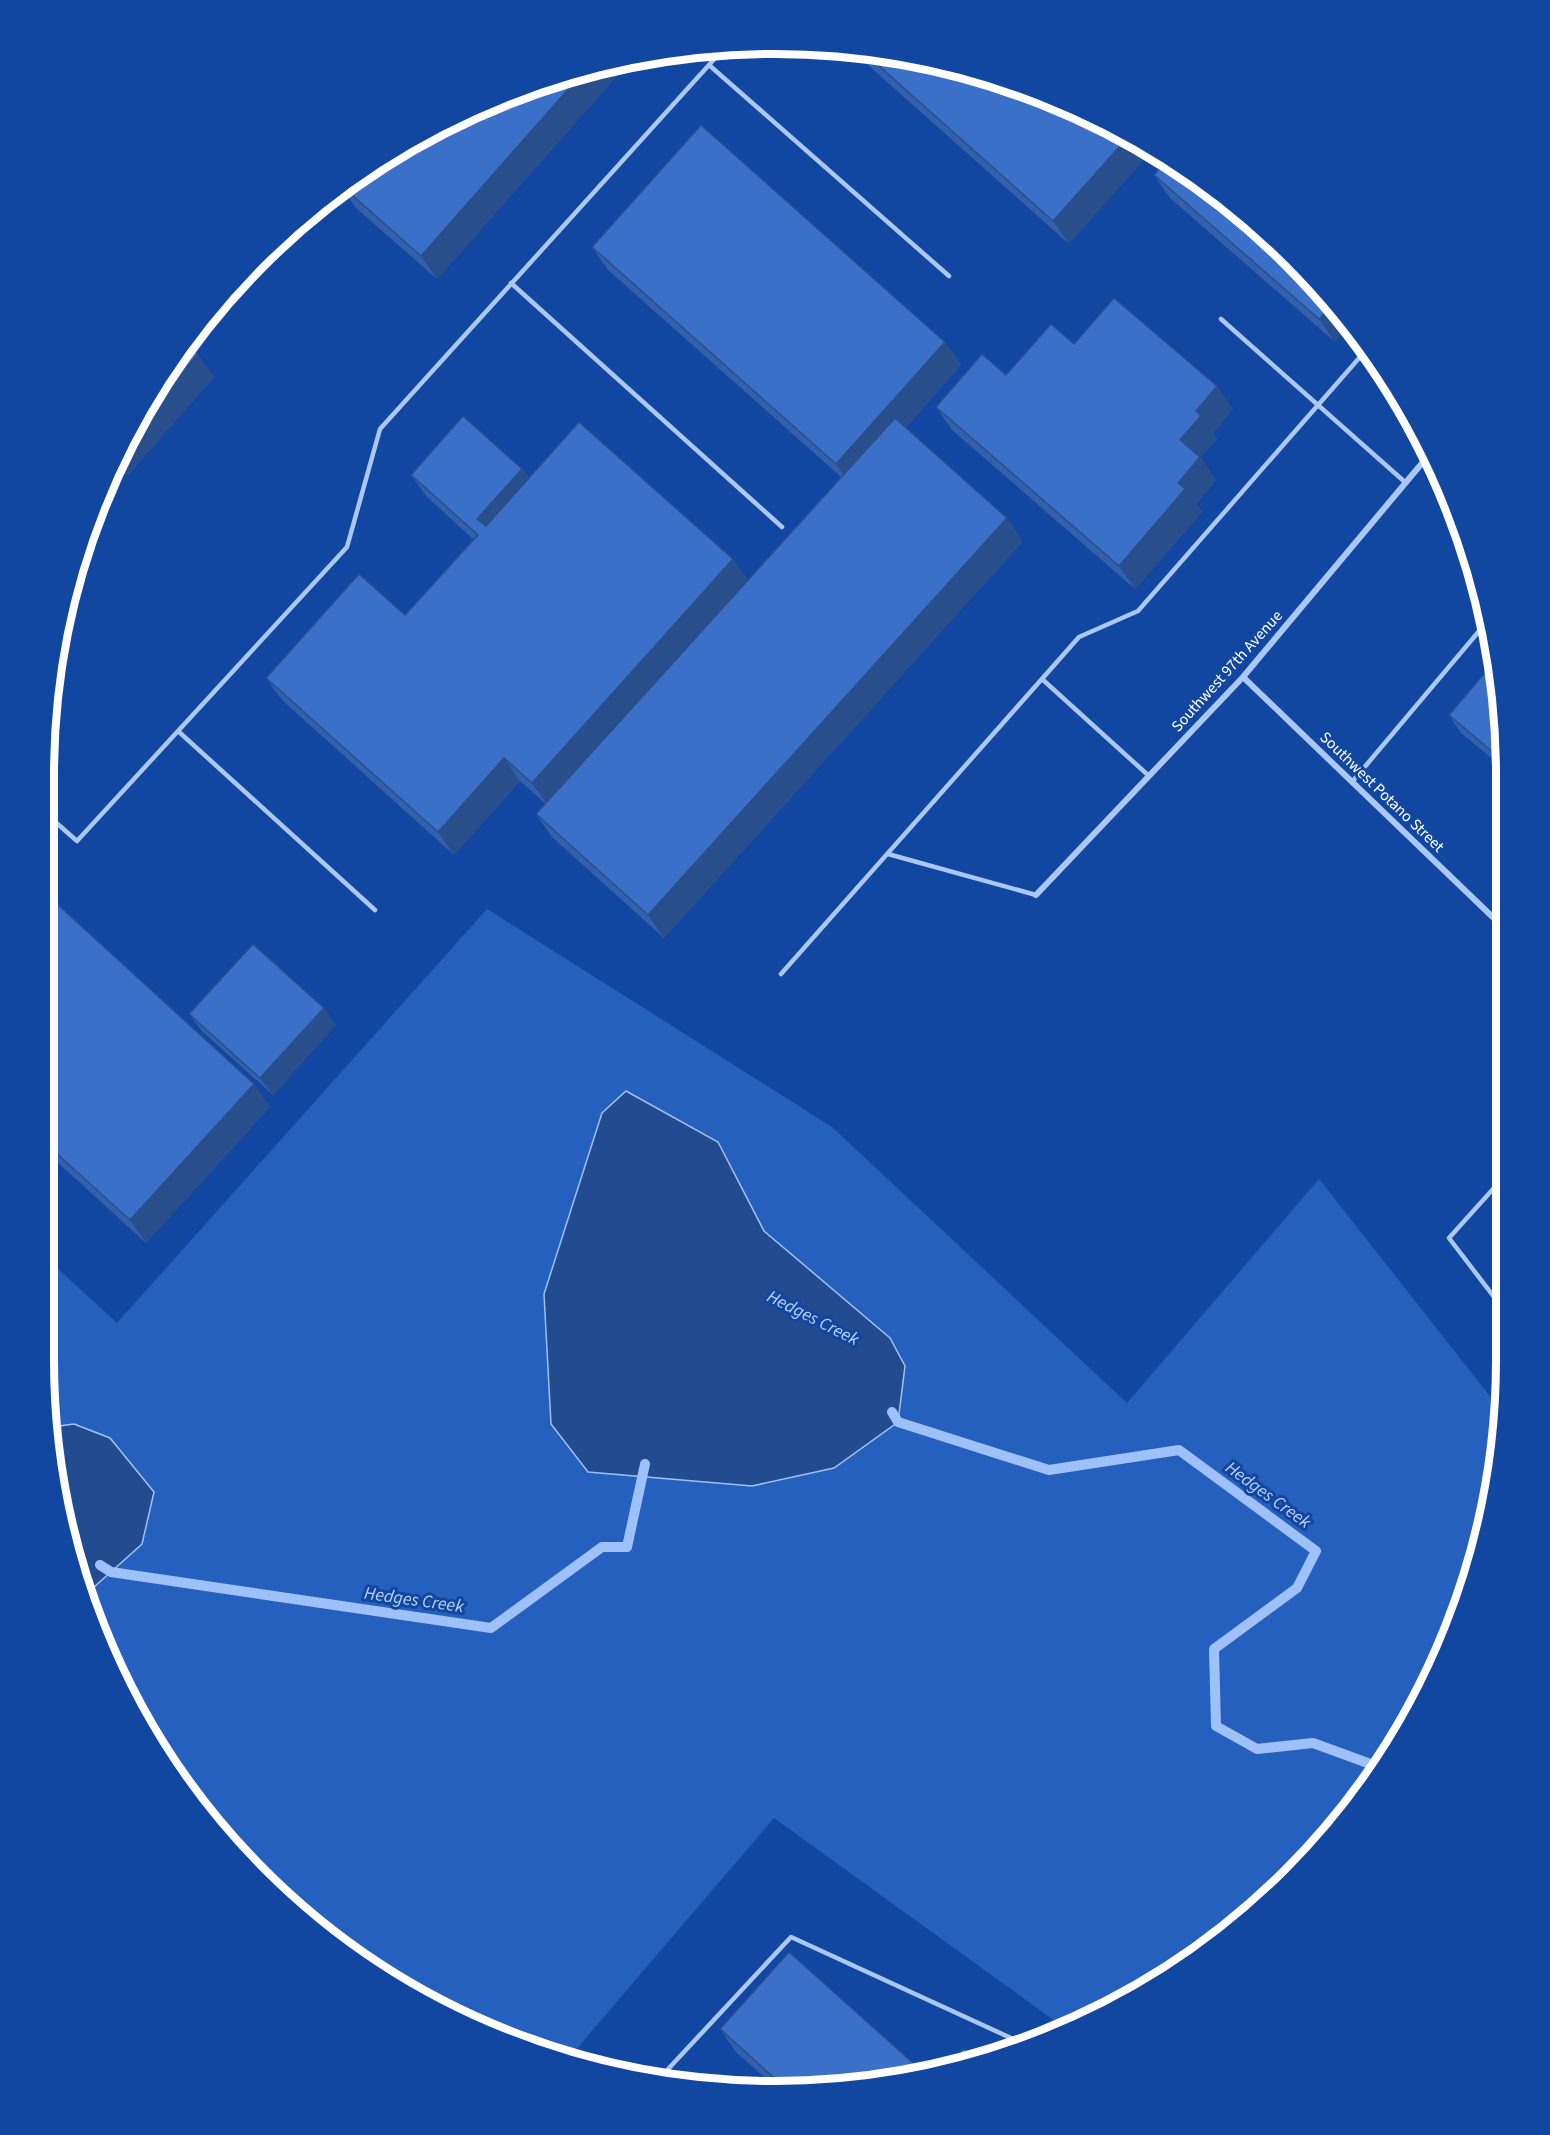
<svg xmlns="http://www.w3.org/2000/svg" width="1550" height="2135" font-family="'Source Sans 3',sans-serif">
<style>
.green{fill:#2560bf}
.water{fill:#234b8f;stroke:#9dc1f8;stroke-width:1.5}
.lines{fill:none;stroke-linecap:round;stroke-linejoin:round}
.stream{stroke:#9dc1f8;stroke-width:10}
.service{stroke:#abc8f5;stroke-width:4.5}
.minor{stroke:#abc8f5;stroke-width:6}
.wall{fill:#3360ac}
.shaded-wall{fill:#294e8c}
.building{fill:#3b70c8;stroke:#294e8c;stroke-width:1.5}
.labels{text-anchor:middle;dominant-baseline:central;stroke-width:6;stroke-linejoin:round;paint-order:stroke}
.street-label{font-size:16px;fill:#fff;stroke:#1247a1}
.water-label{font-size:18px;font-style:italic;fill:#b8d2fb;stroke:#1247a1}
.rim{fill:none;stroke:#fff;stroke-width:8}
</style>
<rect width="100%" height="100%" fill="#1247a1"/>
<path class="green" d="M487 909 832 1127 1127 1403 1319 1179 1504 1414 1481 1550 1431 1684 1325 1842 1221 1940 1066 2029 774 1818 567 2060 452 2016 292 1910 167 1766 99 1640 69 1550 44 1360V1256L117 1323Z"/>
<path class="water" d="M626 1091 718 1142 764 1231 890 1338 905 1366 898 1422 834 1468 752 1486 588 1472 551 1424 544 1294 602 1113Z
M74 1424 110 1438 154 1492 142 1544 84 1596 69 1550 52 1427Z"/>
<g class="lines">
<path class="stream" d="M892 1412 898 1422 1049 1470 1179 1450 1316 1551 1297 1588 1214 1649 1216 1726 1257 1749 1313 1743 1376 1766
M100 1565 111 1572 491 1628 602 1547H627L645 1464"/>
<path class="service" d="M709 65 949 276
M511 283 782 527
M1221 319 1406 483
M1042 679 1149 776
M178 731 375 910
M1352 782 1485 624
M44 812 77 841 347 547 380 429 727 45
M888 854 1036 895
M781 974 1079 637 1138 611 1367 349
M1503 1178 1449 1238 1504 1310
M657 2081 791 1937 1024 2044"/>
<path class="minor" d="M1243 677 1502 926
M1036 895 1243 677 1428 456"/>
</g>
<path class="wall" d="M850 49 870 50 1010 82 1069 244Z
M630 61 437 279 355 207 342 187 451 119 585 69Z
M1154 175 1257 225 1335 342 1170 198Z
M592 247 945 342 961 365 906 427 1023 541 664 938 552 837 536 814 546 804 520 781 454 855 282 700 266 678 405 615 473 539 427 497 411 475 522 469 529 478 733 559 748 580 841 477 608 270Z
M167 369 214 377 128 475 116 464Z
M1006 375 1233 409 1213 433 1217 439 1200 457 1216 480 1196 504 1202 512 1135 589 952 430 936 407Z
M1500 679 1501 766 1461 733 1449 715Z
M44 892 270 1107 146 1243 44 1150Z
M189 1014 336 1025 273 1095 202 1031Z
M720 2029 870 2085H773L736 2052Z"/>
<path class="shaded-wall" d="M630 61 437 279 421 256 587 68Z
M1129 136 1140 141 1153 150 1069 244 1053 221Z
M1332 305 1351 325 1335 342 1319 319Z
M945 342 961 365 852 487 836 464Z
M198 354 214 377 128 475 118 461 138 422Z
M1217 386 1233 409 1213 433 1217 439 1200 457 1216 480 1196 504 1202 512 1135 589 1119 566 1180 440 1196 411Z
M522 469 538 492 493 542 477 519Z
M1007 518 1023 541 664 938 648 915Z
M733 559 749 582 548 806 532 783Z
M504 758 520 781 454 855 438 832Z
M324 1008 336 1025 273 1095 260 1078Z
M254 1084 270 1107 146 1243 130 1220Z"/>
<path class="building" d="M860 49 870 50 1010 82 1129 136 1053 221Z
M587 68 421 256 343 187 451 119Z
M701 125 945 342 836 464 592 247Z
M1167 160 1257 225 1332 305 1319 319 1154 175Z
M1114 298 1217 386 1196 411 1201 416 1180 440 1200 457 1178 483 1185 489 1119 566 936 407 982 354 1006 375 1051 324 1074 344Z
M186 344 198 354 138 422 167 369Z
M463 416 522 469 477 519 486 526 579 422 733 559 532 783 504 758 438 832 266 678 359 574 405 615 478 535 411 475Z
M895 418 1007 518 648 915 536 814Z
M1495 661 1500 679 1501 759 1449 715Z
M44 892 254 1084 130 1220 44 1142Z
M253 944 324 1008 260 1078 189 1014Z
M789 1952 922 2071 870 2085H782L720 2029Z
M964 2048 974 2057 949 2064Z"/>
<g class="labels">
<g class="street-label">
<text transform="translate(1227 671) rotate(-48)">Southwest 97th Avenue</text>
<text transform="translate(1382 792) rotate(44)">Southwest Potano Street</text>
</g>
<g class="water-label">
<text transform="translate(813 1318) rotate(27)">Hedges Creek</text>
<text transform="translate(1268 1495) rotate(36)">Hedges Creek</text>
<text transform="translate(414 1600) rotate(8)">Hedges Creek</text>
</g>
</g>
<path d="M0 0H1550V2135H0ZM775 54H775A721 721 0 0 1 1496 775V1360A721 721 0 0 1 775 2081H775A721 721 0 0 1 54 1360V775A721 721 0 0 1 775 54Z" fill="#1247a1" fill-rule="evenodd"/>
<path class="rim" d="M775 54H775A721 721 0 0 1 1496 775V1360A721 721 0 0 1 775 2081H775A721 721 0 0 1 54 1360V775A721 721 0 0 1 775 54Z"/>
</svg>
